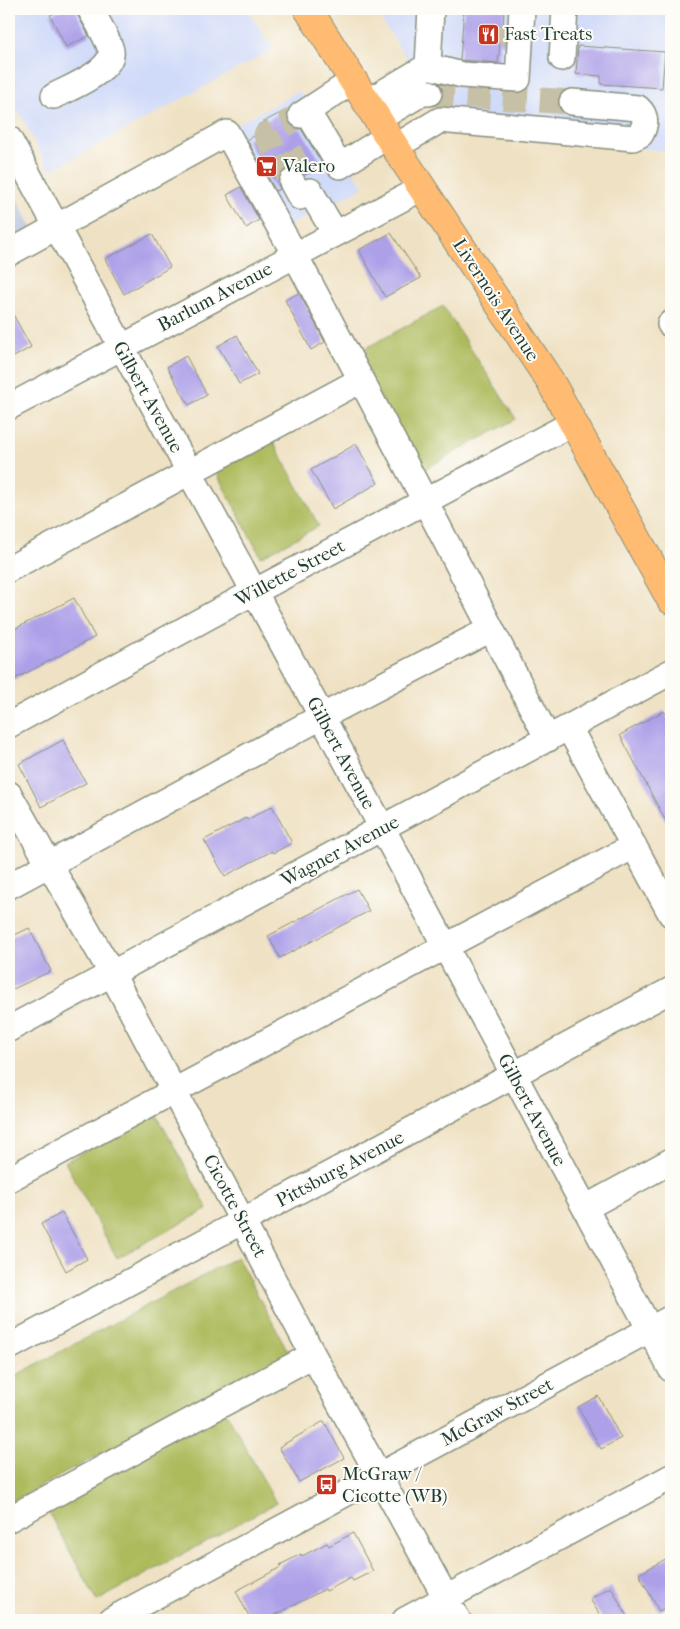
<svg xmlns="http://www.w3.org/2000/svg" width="680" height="1629" font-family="'IM FELL French Canon',serif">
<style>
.built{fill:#d0daf9}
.industrial{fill:#bac4de}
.green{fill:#aebb5d;stroke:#667c48}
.building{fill:#ada0e9}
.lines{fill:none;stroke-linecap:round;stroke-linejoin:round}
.minor-tunnel{stroke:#c5c0a6;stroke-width:25;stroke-dasharray:25 12;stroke-linecap:butt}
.minor-casing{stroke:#878f7c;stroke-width:28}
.major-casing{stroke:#878f7c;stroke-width:30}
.minor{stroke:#fff;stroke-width:25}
.major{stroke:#ffbb71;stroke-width:28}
.labels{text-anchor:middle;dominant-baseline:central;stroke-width:4;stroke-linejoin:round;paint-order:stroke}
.poi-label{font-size:19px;fill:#1f3d34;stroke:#fdfcf7;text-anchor:start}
.street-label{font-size:19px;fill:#1f3d34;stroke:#fdfcf7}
</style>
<rect width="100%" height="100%" fill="#fdfcf7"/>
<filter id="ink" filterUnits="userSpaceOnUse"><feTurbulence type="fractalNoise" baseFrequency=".02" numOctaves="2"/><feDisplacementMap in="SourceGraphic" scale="10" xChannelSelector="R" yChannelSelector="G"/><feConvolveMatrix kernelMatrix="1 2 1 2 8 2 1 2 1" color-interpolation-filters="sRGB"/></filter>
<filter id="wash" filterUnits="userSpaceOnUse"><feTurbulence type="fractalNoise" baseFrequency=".0096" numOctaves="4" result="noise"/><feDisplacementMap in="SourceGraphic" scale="20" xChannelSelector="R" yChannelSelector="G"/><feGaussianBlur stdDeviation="1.12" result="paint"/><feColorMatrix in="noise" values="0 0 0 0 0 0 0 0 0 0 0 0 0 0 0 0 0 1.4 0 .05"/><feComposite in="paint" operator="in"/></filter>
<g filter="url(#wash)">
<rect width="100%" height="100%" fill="#efe1c3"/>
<path class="built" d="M9 9H247L273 49 50 171 9 94Z
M374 9H652L671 10V151L457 135Z
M299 91 364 187 286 227 232 127Z"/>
<path class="industrial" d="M9 184 33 229 9 242Z"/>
<path class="green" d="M443 306 516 419 419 472 357 353Z
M270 436 319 526 261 557 213 467Z
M156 1113 208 1209 117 1258 65 1162Z
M237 1257 289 1353 9 1503V1379Z
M224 1408 276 1503 97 1601 45 1506Z"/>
<g id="blocks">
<path class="building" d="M63 9H76L78 16 89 36 66 47 50 15Z
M464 9H502V11H504L503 25H507L506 44 500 43 498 63 460 60Z
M578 46 665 52 662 88 601 84V76L576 74Z
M288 109 287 116 289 122 294 128 301 129 323 165 305 175 300 170 293 168 285 170 280 175 278 182 280 189 276 191 247 140 261 132 258 125Z
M241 187 259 220 246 228 227 195Z
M391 233 421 278 385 297 359 250Z
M152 234 170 267 124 294 105 259Z
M299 293 325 342 311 350 285 300Z
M9 307 31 347 9 360Z
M237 335 258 374 239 384 218 346Z
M186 356 207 395 189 405 167 367Z
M356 444 378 483 333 509 311 470Z
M74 598 95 637 9 682V632Z
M664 711 671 724V831L620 735Z
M63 740 86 783 41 807 19 764Z
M272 806 292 843 273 853 272 851 225 876 204 840 246 818 247 820Z
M357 889 369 911 280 958 268 936Z
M29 928 51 971 9 991V938Z
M62 1213 87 1259 66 1271 41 1224Z
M598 1396 621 1438 601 1449 578 1407Z
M324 1421 344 1458 299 1482 279 1447Z
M353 1533 373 1571 353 1581 351 1578 326 1591 325 1589 275 1615 278 1620H251L236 1591 281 1567 280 1565 301 1554 302 1556 327 1543 329 1546Z
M671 1556V1605L659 1611 639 1574Z
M611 1587 629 1620H603L590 1599Z"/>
</g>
</g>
<g filter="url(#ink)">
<use href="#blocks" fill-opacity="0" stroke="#878f7c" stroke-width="1"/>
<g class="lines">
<path class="minor-tunnel" d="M504 44 505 25
M429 93 572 102
M284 168 320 148
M292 182 266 135 301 115"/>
<defs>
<path id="minor" d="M562 58 565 9
M428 66 431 9
M54 96C69 88 119 69 110 47 105 34 97 21 90 9
M367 102 428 66 462 75 518 79 522 9
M307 111 340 166 388 136
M301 115 353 81
M378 119 422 93H429
M9 139 373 811 671 1369
M395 147 440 120 633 138 641 134C646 124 647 116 638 108L572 102
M292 182 300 197 310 191 335 233
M9 253 227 133 295 255 425 501 548 739
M670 324H671
M9 407 422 188
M9 569 361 380
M9 725 237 601 573 423
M569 728 671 914
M9 794 112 974 313 1355 458 1620
M9 886 321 717 491 629
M9 1029 671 672
M9 1179C217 1067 426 958 634 846
M585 1208 671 1161
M9 1347 671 990
M9 1519 313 1355
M111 1620 671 1318
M405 1620 671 1477"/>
<path id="major" d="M308 9 395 147 550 381 671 600"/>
</defs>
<use href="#minor" class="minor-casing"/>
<use href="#major" class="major-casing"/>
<use href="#minor" class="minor"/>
<use href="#major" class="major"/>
</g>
</g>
<defs>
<symbol id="restaurant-square" viewBox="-11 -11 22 22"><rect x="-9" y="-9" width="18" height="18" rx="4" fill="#c8321e" stroke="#fdfcf7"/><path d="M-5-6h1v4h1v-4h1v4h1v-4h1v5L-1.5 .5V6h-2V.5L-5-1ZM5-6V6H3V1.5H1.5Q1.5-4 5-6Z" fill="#fff"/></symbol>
<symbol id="supermarket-square" viewBox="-11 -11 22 22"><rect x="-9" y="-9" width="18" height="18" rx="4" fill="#c8321e" stroke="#fdfcf7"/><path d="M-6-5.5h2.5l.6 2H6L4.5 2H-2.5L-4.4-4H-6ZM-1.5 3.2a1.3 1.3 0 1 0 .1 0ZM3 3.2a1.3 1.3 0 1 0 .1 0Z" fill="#fff"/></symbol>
<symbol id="bus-square" viewBox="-11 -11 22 22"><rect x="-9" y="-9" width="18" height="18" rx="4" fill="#c8321e" stroke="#fdfcf7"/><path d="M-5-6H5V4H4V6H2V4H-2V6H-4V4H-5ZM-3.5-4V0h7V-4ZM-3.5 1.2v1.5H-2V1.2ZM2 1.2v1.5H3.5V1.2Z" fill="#fff"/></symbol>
</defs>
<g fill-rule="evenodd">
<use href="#restaurant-square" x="476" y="22" width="25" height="25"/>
<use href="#supermarket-square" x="254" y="154" width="25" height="25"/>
<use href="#bus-square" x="314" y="1472" width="25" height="25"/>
</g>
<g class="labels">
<g class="poi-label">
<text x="504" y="34">Fast Treats</text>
<text x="283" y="166">Valero</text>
<text x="342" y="1474">McGraw /<tspan x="342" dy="22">Cicotte (WB)</tspan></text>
</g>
<g class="street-label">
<text transform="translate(215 297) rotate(-28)">Barlum Avenue</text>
<text transform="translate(496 300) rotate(57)">Livernois Avenue</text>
<text transform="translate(148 397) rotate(61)">Gilbert Avenue</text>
<text transform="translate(290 573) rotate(-28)">Willette Street</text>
<text transform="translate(341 753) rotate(62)">Gilbert Avenue</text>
<text transform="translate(340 851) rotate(-28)">Wagner Avenue</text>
<text transform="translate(532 1110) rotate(62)">Gilbert Avenue</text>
<text transform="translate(340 1169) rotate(-28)">Pittsburg Avenue</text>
<text transform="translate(235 1206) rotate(62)">Cicotte Street</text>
<text transform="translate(497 1412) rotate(-28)">McGraw Street</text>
</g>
</g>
<rect width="680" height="1629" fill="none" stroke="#fdfcf7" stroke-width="30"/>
</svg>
